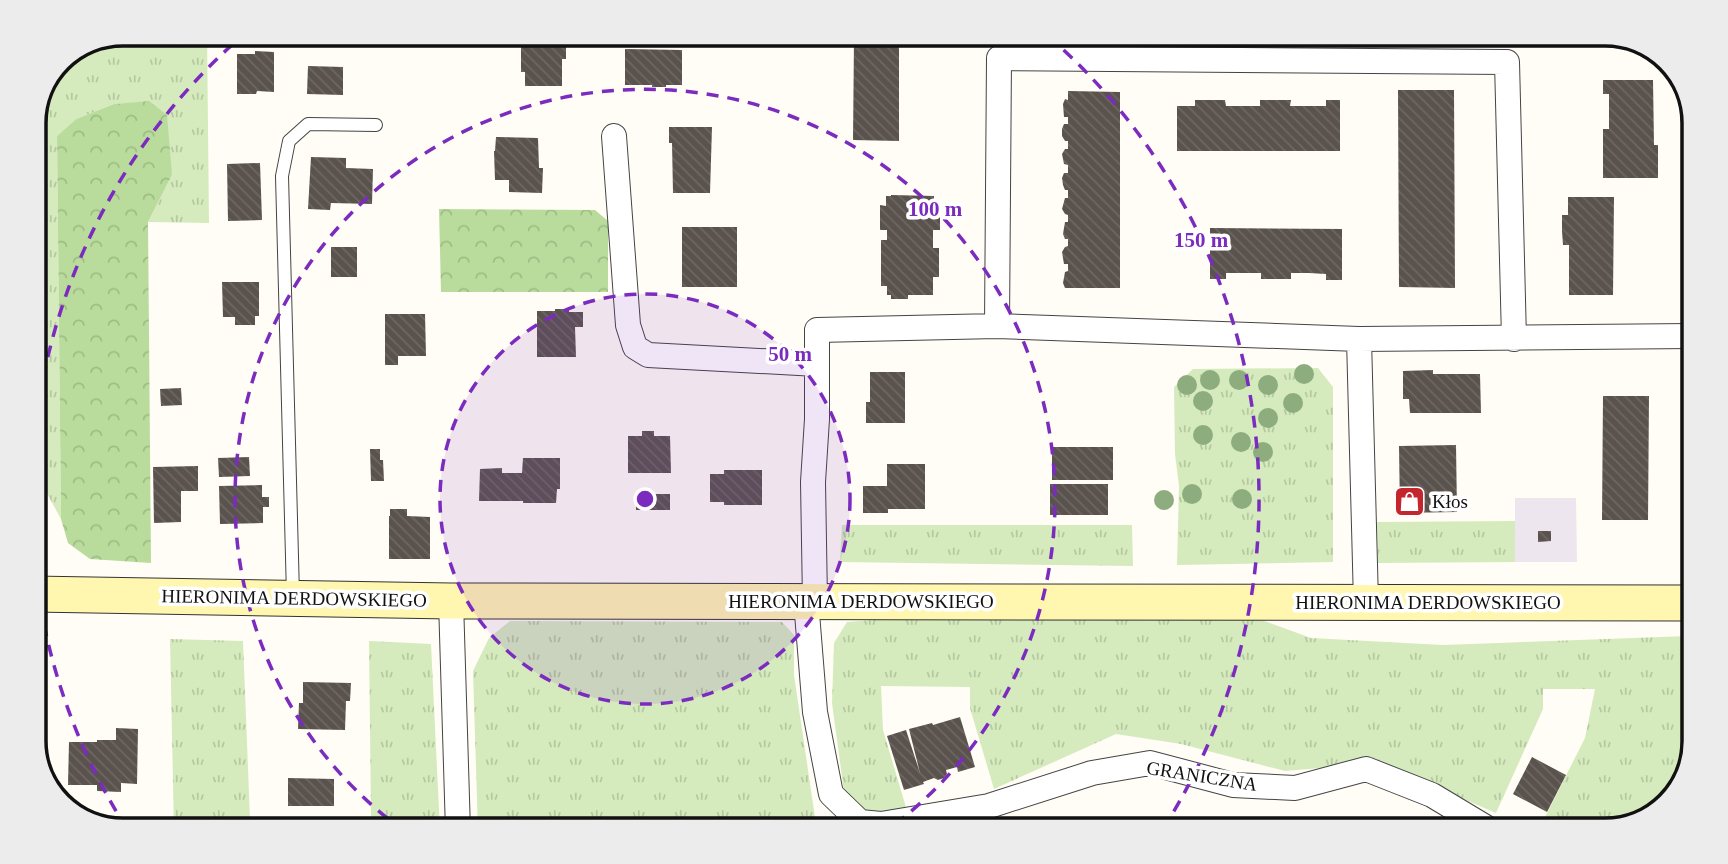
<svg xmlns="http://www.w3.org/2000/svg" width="1728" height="864" font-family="'Times New Roman',serif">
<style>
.industrial{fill:#eee6ef}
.grass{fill:url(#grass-tufts)}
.forest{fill:url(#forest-crowns)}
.building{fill:url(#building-back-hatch)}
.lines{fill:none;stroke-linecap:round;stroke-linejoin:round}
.lane-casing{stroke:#444;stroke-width:14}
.street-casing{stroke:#444;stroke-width:26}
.secondary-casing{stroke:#333;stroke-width:37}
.lane{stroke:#fff;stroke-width:12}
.street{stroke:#fff;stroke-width:24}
.secondary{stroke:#fff6b0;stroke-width:35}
.tree{fill:#8dad7f}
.ring{fill:none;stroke:#7b2cbf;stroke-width:3.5;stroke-dasharray:12 9}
.labels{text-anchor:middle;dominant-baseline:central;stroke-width:7;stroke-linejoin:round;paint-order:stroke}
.poi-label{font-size:19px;fill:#111;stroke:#fff;text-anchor:start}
.street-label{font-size:19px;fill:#111;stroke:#fff}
.rim{fill:none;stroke:#111;stroke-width:3.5}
.centre{fill:#7b2cbf;stroke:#fff;stroke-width:3.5}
.ring-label{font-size:21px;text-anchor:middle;font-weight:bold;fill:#7b2cbf;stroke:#fff;stroke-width:7;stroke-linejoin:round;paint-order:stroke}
</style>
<defs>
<pattern id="grass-tufts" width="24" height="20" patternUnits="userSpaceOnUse" patternTransform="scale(1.75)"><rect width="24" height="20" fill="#d5ebbd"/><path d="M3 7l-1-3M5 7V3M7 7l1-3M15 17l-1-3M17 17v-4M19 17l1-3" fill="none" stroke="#b6c8a1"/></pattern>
<pattern id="forest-crowns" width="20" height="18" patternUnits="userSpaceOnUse" patternTransform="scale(1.75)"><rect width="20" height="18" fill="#b9dc9c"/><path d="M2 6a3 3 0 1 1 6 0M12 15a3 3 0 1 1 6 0" fill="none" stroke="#9ebc85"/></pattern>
<pattern id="building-back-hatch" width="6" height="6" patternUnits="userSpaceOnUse" patternTransform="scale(1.75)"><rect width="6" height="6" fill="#5a524d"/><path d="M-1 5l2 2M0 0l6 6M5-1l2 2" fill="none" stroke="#6d6662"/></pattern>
</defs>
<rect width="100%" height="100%" fill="#fffdf5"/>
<path class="industrial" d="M1515 498H1576L1577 562H1515Z
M83 821 174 825V831H123Z"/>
<path class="grass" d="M123 33H207L209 223 148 222 172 175 149 102 114 104 76 119 57 136 61 519 39 479 37 356 33 355V117L60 59Z
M1301 33H1479L1480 37Z
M1318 368 1333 387V562L1177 565 1179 486 1175 454 1174 387 1193 369Z
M1515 521V562L1378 563 1377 522Z
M842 525H1132L1133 566 840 562Z
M888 619H1259L1311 638 1443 645 1688 636 1686 780 1655 816 1606 831H1538L1585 738 1595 689H1543V709L1496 813 1380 763 1285 771 1181 744 1116 734 994 789 970 708V687L881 686 883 730 908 814 866 817 845 799 832 703 834 643 847 622Z
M510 621 782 622 794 635V675L817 831H478L473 671 489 638Z
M170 639 243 641 250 819 371 817 369 641 431 644 440 831H174Z"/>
<path class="forest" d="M149 101 167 115 172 175 148 222 151 563 90 559 68 543 61 519 57 136 76 119 114 104Z
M439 209 595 210 608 221V292H441Z"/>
<path class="building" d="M854 39H899V141L853 140Z
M521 41H566V59H562V86H525V72H521Z
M625 49 682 50V85H666V87H652V85H625Z
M255 51 274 52V92L257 91 256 94H237V54H255Z
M308 66 343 67V95L307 94Z
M1603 80H1653L1654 145H1658V178H1603V129H1609V94H1603Z
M1398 90H1454L1455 288 1399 287Z
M1068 91 1120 92V288H1065L1063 283 1065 272 1068 271V264H1064L1062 252 1065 247 1068 246V239H1065L1063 234 1065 222H1068V215L1065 214 1062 209 1065 198H1068V190H1065L1063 185 1062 178 1064 173H1068V165L1064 164 1062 154 1065 149H1068V141H1065L1062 136V129L1064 124H1068V117H1064L1063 104 1065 99 1068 100Z
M1195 100H1225L1226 106H1260V100H1291L1290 106H1326V100H1340V151H1177V106H1195Z
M669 127H712L710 193H673L672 143H669Z
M496 137 538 138 539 168H543L542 193 509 192V180H495L494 151H495Z
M311 157 346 158V168L373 169 372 204 331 203 330 210 308 209Z
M260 163 262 220 228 221 227 164Z
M891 195 934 196V215L940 214V230H933V248H939V277H933V295H908V299H891V295H887V286H881V240H887V230H880V205L886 206V196H891Z
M1568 197H1614L1613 295H1569V245H1563L1562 231V215H1568Z
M682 227H737V287H682Z
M1210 228 1342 229V280H1326V274L1309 273H1291V279H1261V273H1226V279H1210Z
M331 247H357V277H331Z
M222 282H259V316H255V325H235V317H223Z
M555 309H569V312H583V327H575L576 357H537V311H555Z
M385 314H425L426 356H398V365H385Z
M1433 370V374H1480L1481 413H1410L1409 399H1403V371Z
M870 372H905V423H866V402H870Z
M181 388 182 405 161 406 160 389Z
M1603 396H1649L1648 520H1602Z
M642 431H654V436H670L671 473H628V436H642Z
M1456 445 1457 512 1400 513 1399 446Z
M1052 447H1113V480H1052Z
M370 449H380V460H383L384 481H371Z
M249 457 250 476 219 477 218 458Z
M523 458H560V489H557L556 503H523V501H479L480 469 502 468V473H522Z
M887 464H925V509H888V513H863V486H887Z
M198 466V491H181V522L154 523 153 467Z
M724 470H762V505H724V502H710V474H724Z
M1050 484H1108V515H1050Z
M262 485V497H269V507H263V523L220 524 219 486Z
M636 494H670V510H636Z
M390 509H407V516L430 517V559H389V516H390Z
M1538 531H1551V541L1538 542Z
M303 682 351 683 350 701H346L345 730 298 729 299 703H303Z
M960 717 975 767 958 772 957 767 946 770 947 774 944 778 938 780 934 778 923 782 924 784 904 790 887 736 906 730 920 773 909 729 932 723 933 725Z
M116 728 138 729 137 784 121 783V792L97 791V785H68L69 742H97V740H116Z
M1532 757 1566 775 1547 812 1513 794Z
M288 778 334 779V806H288Z
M1166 818V831H1134V819Z
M1377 825H1408V831H1377Z"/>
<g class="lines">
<defs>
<path id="lane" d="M293 595 282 176 289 141 308 124 376 125"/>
<path id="street" d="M614 136 628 325 635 347 648 355 817 364
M997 326 999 58 1507 62 1514 339
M1359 339 1366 602
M451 601 458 831
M806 601 815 712 831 794 860 822 881 824 989 806 1092 773 1150 763 1233 785 1295 788 1366 769 1432 795 1492 831
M815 601 813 482 817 419V330L997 326 1359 339 1692 336"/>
<path id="secondary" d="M33 594 451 601 1688 603"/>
</defs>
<use href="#lane" class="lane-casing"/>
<use href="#street" class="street-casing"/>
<use href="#secondary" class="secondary-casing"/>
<use href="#lane" class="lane"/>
<use href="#street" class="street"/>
<use href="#secondary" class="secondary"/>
</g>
<g class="tree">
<circle cx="1304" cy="374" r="10"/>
<circle cx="1210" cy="380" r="10"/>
<circle cx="1239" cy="380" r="10"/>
<circle cx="1187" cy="385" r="10"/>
<circle cx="1268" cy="385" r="10"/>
<circle cx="1203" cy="401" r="10"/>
<circle cx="1293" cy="403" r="10"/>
<circle cx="1268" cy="418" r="10"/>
<circle cx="1203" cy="435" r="10"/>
<circle cx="1241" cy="442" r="10"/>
<circle cx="1263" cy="452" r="10"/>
<circle cx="1192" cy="494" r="10"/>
<circle cx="1242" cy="499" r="10"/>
<circle cx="1164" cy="500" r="10"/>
</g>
<circle cx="645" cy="499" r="205" fill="#7b2cbf" fill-opacity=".12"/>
<g class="ring">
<circle cx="645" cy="499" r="205"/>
<path d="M404 831A410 410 0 1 1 886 831"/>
<path d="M127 829A614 614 0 0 1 34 558M34 440A614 614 0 0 1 242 36M1048 36A614 614 0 0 1 1163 829"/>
</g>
<defs>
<symbol id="shop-square" viewBox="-11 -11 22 22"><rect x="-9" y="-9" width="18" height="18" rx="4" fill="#c4262e" stroke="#fff"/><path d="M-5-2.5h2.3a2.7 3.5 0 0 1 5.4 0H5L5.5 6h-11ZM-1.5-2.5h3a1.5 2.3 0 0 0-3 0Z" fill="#fff"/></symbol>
</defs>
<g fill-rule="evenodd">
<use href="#shop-square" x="1392" y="484" width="35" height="35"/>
</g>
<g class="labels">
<g class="poi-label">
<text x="1432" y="501">Kłos</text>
</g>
<g class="street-label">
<text transform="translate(294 598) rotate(1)">HIERONIMA DERDOWSKIEGO</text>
<text x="861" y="601">HIERONIMA DERDOWSKIEGO</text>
<text x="1428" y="602">HIERONIMA DERDOWSKIEGO</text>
<text transform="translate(1202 776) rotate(9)">GRANICZNA</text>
</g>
</g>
<path d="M0 0H1728V864H0ZM123 46H1605A77 77 0 0 1 1682 123V741A77 77 0 0 1 1605 818H123A77 77 0 0 1 46 741V123A77 77 0 0 1 123 46Z" fill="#ececec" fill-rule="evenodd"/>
<path class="rim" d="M123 46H1605A77 77 0 0 1 1682 123V741A77 77 0 0 1 1605 818H123A77 77 0 0 1 46 741V123A77 77 0 0 1 123 46Z"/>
<circle cx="645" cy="499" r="10" class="centre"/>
<g class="ring-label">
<text x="935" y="216">100 m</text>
<text x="1201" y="247">150 m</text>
<text x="790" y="361">50 m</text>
</g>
</svg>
